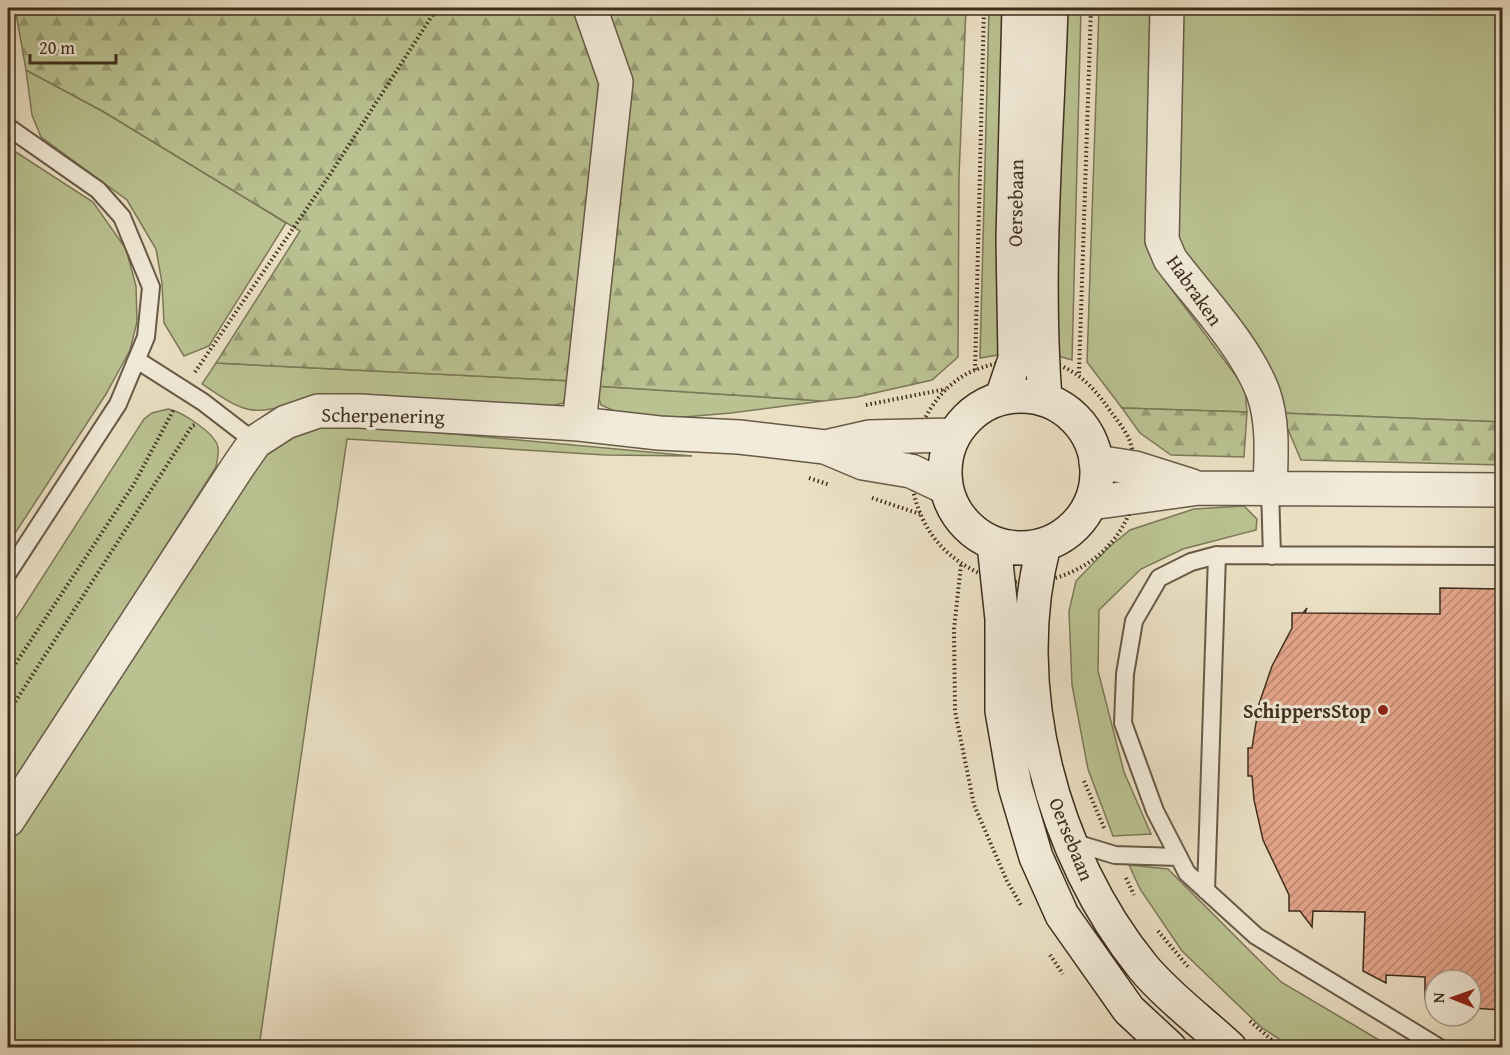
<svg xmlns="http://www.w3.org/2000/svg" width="1510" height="1055" font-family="'Gentium Book Plus',serif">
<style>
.grass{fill:#bac292;stroke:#7c7858;stroke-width:1.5}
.forest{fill:url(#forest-firs);stroke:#7c7858;stroke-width:1.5}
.building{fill:url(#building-hatch);stroke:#3d2e1d;stroke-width:1.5}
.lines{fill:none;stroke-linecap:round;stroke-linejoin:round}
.service-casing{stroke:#685a47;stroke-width:20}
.minor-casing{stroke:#685a47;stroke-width:36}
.secondary-casing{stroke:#3d2e1d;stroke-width:36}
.path{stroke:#3d2e1d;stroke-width:4;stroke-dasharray:1.5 3;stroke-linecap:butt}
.service{stroke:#f2ebd9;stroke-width:16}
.minor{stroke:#f2ebd9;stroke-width:33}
.secondary{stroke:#f2ebd9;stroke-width:33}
.poi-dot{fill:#8f2418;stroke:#f2ebd9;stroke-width:2}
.labels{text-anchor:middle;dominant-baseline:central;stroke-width:6;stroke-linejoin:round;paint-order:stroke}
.street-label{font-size:20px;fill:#3d2e1d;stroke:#f2ebd9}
.poi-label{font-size:20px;font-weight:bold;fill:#3d2e1d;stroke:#f2ebd9;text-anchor:end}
</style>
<defs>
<pattern id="forest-firs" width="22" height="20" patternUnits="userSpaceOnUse" patternTransform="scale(1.5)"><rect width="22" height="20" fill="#bac292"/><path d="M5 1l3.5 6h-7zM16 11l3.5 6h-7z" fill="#989e77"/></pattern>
<pattern id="building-hatch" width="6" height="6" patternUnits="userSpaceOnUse" patternTransform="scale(1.5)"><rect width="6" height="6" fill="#e5a68c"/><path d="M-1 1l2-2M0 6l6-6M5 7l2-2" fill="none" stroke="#bb8872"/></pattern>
</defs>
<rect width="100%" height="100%" fill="#ebe0c4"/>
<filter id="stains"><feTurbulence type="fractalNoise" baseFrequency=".00333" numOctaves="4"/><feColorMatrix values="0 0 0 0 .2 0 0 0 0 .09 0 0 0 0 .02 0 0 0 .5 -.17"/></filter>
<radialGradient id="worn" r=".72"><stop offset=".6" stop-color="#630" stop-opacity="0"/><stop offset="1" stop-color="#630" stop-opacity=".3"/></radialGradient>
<path class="grass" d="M989 8H1009L1003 354 980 358Z
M1061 8H1081L1072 360 1051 354Z
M1099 8H1150L1146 236 1154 262 1164 279 1245 388 1247 412 1122 408 1087 362Z
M1181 8H1502V422L1281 413 1178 241Z
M26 70 104 112 286 223 209 346 184 356 164 323 162 283 156 249 127 200 41 137 32 115Z
M8 147 93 202 126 249 136 286 137 322 130 350 106 394 8 544Z
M216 363 574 381 563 403 533 410 299 401C251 418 242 411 202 384Z
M595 386 823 401 731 413 637 421 601 405Z
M168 409C181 411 217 434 218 448 219 454 217 461 216 467L8 794V631L144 419 152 413Z
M345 424 692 456 605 455 347 439 259 1047H8V846L122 665 255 465C280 440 310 425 345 424Z
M1244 506 1257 519 1256 530 1183 549 1141 569 1099 610 1098 671 1124 772 1151 834 1113 836 1088 769 1072 685 1069 611 1076 581 1109 547 1130 530 1194 509Z
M1129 865 1168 869 1281 982 1391 1047H1291L1261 1027 1182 951 1140 889Z"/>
<path class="forest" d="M15 8H966L959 176 958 357 932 380 857 397 823 401 595 386 574 381 216 363 300 231 104 112 26 70Z
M1122 408 1247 412 1244 457 1171 455 1140 433Z
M1281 413 1502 422V465L1301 460Z"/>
<path class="building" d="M1440 588 1502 589V1010L1471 1008V980H1435V1002L1425 999V977L1386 975V983L1363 971 1365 912 1313 911 1312 927 1300 911H1289V895L1263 840 1254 800 1252 776H1248V748H1252L1259 704 1272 666 1292 628V613H1303L1307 608 1305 613 1440 614Z"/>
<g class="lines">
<defs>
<path id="service" d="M8 127 98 190 122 217 151 287 146 337 118 404 8 573
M137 360 203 402 255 442
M1270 489 1272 556
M1072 842 1115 855 1179 857
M1206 891 1217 555
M1440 1048 1256 936 1187 873 1155 811 1123 723 1125 674 1134 621 1159 578 1191 562 1217 555 1502 556"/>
<path id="minor" d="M1167 8 1162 240 1170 259C1200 299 1245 345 1263 392 1274 423 1271 457 1270 489
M579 424 616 82 590 8
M825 447 869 437 953 435
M1096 462 1135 468 1192 486
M1091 503 1199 488 1502 490
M8 820 237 468 255 442 286 422 318 411H359L579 424 659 433 739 437 825 447 863 463 911 471 945 487"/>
<path id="secondary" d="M945 472a76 76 0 1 1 152 0a76 76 0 1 1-152 0Z
M1002 397 1015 359 1013 239 1019 8
M1045 399C1035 269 1047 137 1051 8
M994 544 1002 619V711L1015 786 1036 857 1062 915 1129 1010 1170 1048
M1044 545C1007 686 1052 855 1143 967 1167 996 1202 1022 1230 1048"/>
</defs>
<use href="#service" class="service-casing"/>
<use href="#minor" class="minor-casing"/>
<use href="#secondary" class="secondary-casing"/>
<path class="path" d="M1015 359C1062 358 1085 374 1111 412 1117 420 1125 430 1129 439 1168 548 1032 629 947 552 925 532 912 502 911 471 911 432 937 385 975 370 988 365 1002 362 1015 359Z
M975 370 984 8
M195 372 329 176 437 8
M1079 373 1091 8
M866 405 946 389
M809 478 830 485
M872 498 920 514
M961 565 954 629 955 711 974 805 1007 881 1022 907
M8 675 134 484 174 409
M8 713 192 426 195 425
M1084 781 1105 830
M1126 878 1134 895
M1158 931 1190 969
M1050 955 1063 974
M1250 1021 1281 1048"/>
<use href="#service" class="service"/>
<use href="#minor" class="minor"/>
<use href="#secondary" class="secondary"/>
</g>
<circle class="poi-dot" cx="1383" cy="710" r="6"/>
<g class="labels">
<g class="street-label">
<text transform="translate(1015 203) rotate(-89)">Oersebaan</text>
<text transform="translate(1195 290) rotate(55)">Habraken</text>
<text transform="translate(383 415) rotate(1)">Scherpenering</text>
<text transform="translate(1072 839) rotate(68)">Oersebaan</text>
</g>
<g class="poi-label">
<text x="1371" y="710">SchippersStop</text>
</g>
</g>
<rect width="1510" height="1055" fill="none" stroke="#ebe0c4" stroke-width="30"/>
<rect x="9" y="9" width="1492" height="1037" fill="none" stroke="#3d2e1d" stroke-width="3"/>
<rect x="15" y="15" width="1480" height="1025" fill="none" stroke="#3d2e1d" stroke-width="1.5"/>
<g transform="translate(1453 998) rotate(271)"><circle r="28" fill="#f2ebd9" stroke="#aa9f8e" stroke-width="1.5"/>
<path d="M0-4.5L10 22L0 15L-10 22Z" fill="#8f2418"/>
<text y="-9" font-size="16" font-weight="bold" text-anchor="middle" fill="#3d2e1d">N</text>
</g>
<path d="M30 54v9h86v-9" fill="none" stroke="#3d2e1d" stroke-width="3"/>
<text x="39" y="54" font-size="18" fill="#3d2e1d" stroke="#f2ebd9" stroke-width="4.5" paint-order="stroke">20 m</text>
<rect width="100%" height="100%" filter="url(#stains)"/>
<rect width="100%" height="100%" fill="url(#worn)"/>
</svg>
